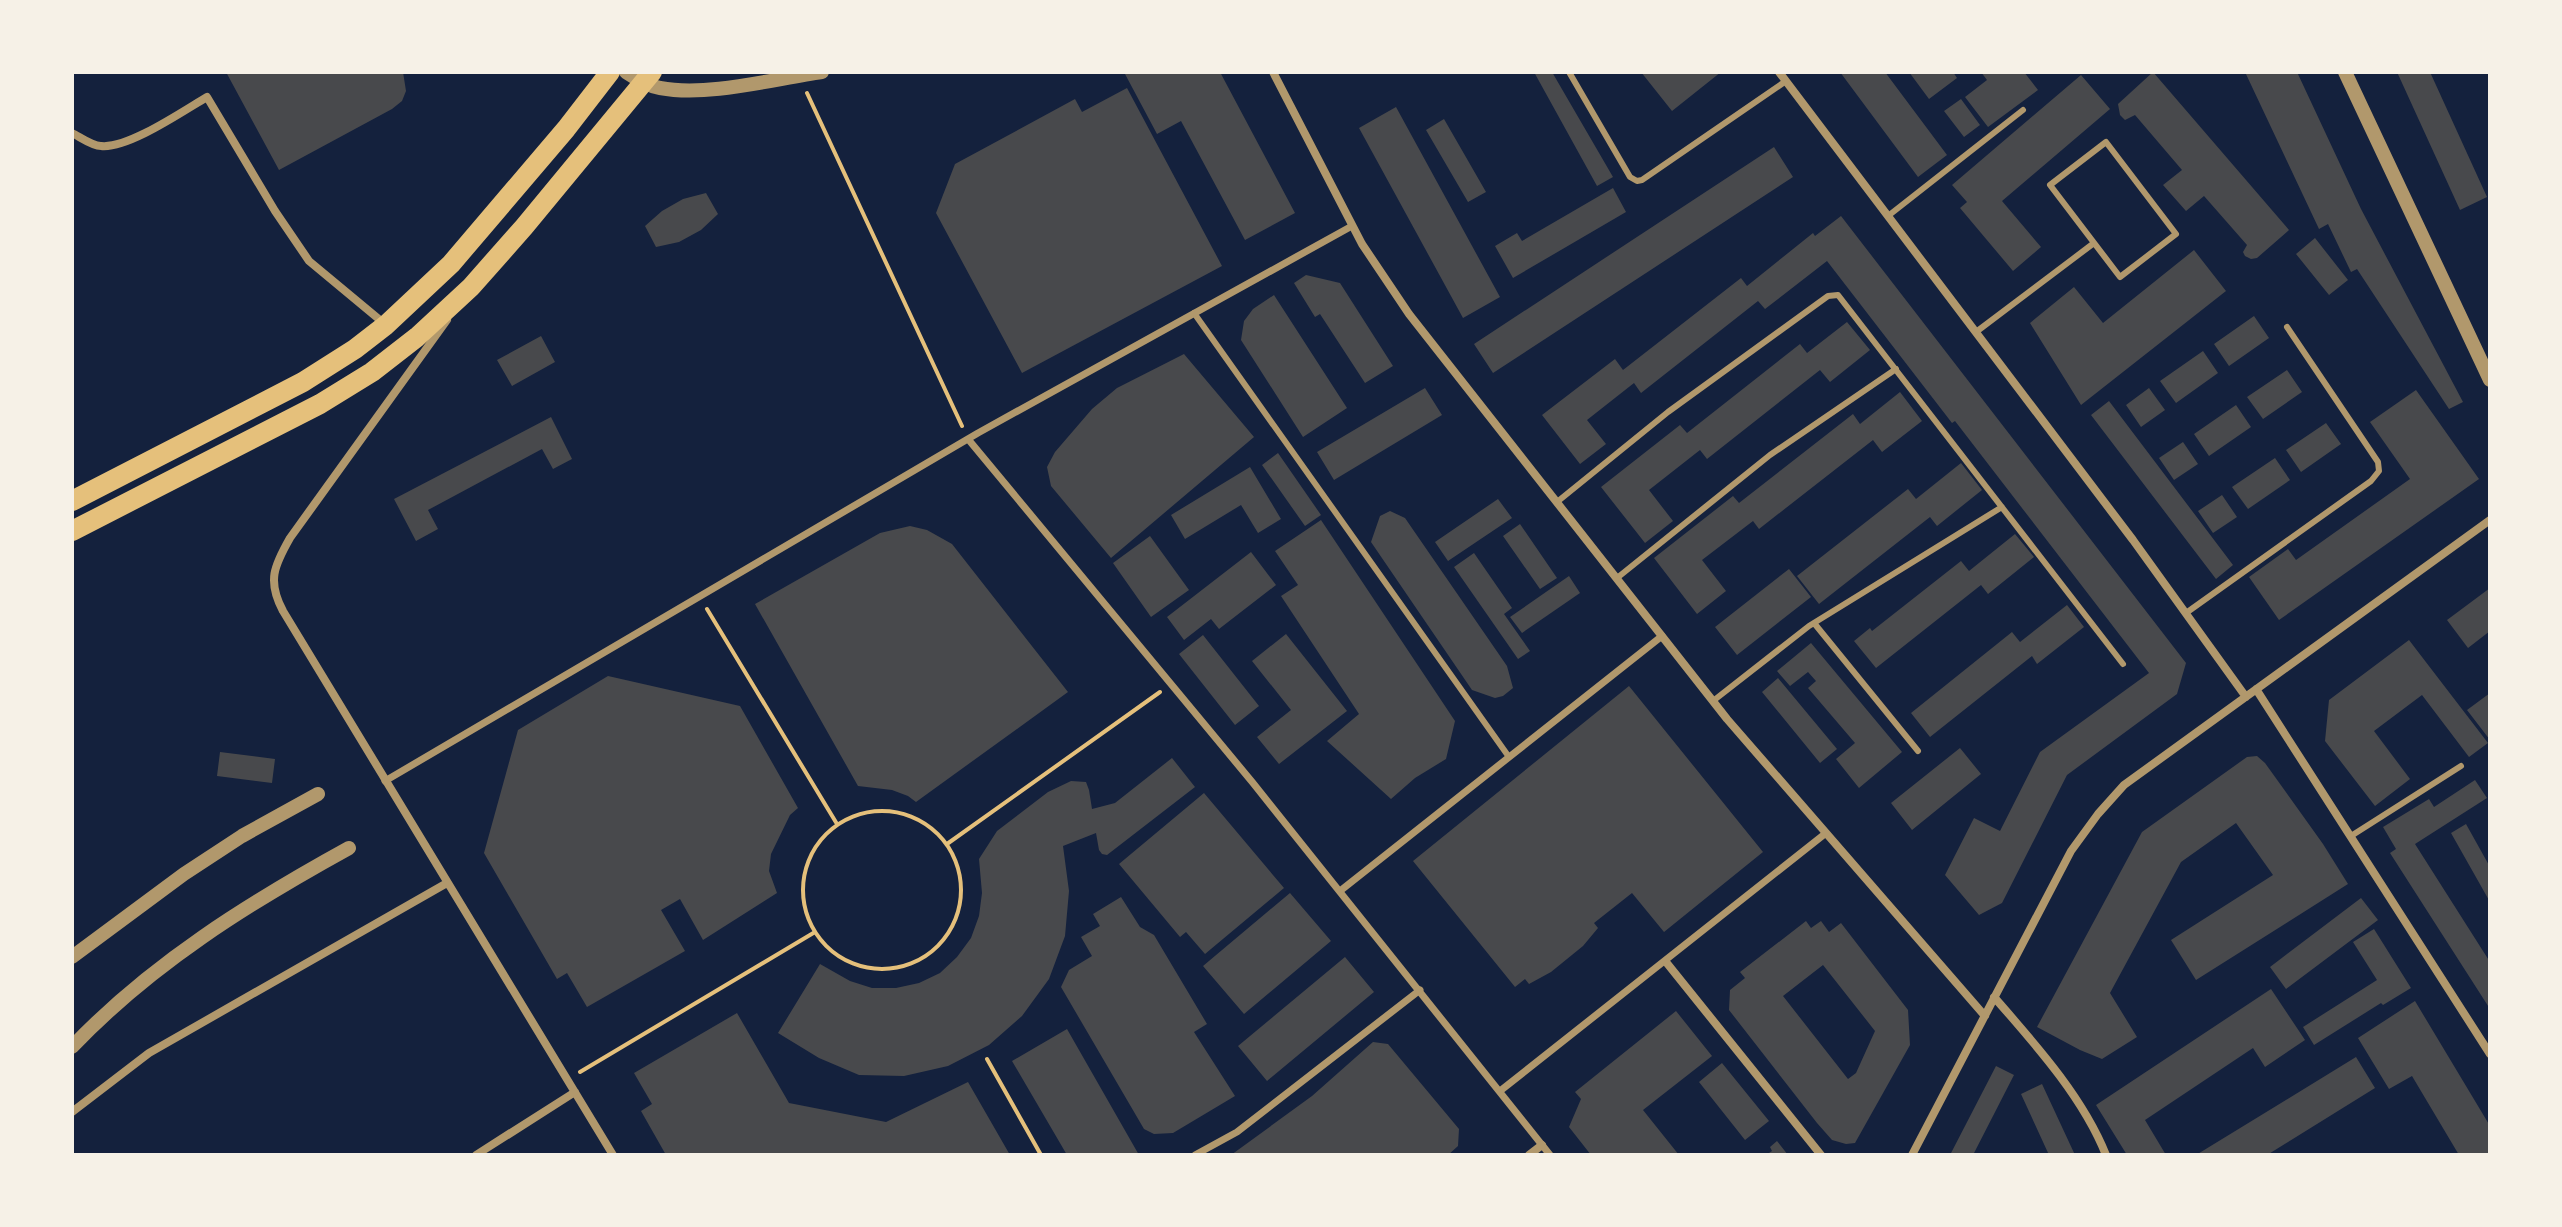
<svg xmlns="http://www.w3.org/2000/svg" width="2562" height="1227" font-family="'Golos Text',sans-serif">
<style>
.building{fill:#48494c;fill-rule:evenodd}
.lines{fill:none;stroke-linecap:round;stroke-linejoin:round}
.path{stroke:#e5c07b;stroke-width:4}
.service{stroke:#b1986c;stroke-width:6}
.pedestrian{stroke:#b1986c;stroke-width:7}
.minor{stroke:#b1986c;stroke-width:8}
.tertiary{stroke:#b1986c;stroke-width:14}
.primary{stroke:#e5c07b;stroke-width:20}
</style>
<rect width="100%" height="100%" fill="#14213d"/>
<path class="building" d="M226 72H403L406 91 402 101 392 109 279 170Z
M1129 72H1220L1295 213 1245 240 1181 121 1157 134 1125 74Z
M1534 72H1552L1613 177 1597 186Z
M1641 72H1721L1672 111Z
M1840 72H1885L1947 155 1918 177Z
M1909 72H1953L1957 78 1929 99Z
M1981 72H2024L2038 90 1988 127 1965 97 1987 80Z
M2153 72 2289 230 2257 258 2251 259 2245 256 2243 252 2247 245 2204 196 2186 211 2163 185 2182 170 2135 115 2125 120 2120 115 2118 104Z
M2245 72H2297L2361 209 2463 402 2449 409 2357 269 2351 272 2328 224 2319 229Z
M2397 72H2430L2487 197 2460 210Z
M2081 75 2110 109 2002 201 2041 247 2013 271 1960 208 1967 202 1952 185Z
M1127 88 1222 266 1022 373 936 213 955 164 1075 99 1082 112Z
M1961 99 1980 125 1964 137 1944 111Z
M1396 107 1500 297 1463 318 1359 128Z
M1444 119 1486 192 1468 202 1426 130Z
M1774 147 1793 177 1493 373 1474 344Z
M1613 188 1626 212 1513 278 1495 246 1517 233 1522 241Z
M706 193 718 214 701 230 679 242 656 247 645 226 662 211 683 199Z
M1841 216 2186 663 2177 694 2067 775 2002 903 1979 915 1945 875 1974 818 2000 831 2040 752 2149 673 1955 421 1952 423 1827 261 1765 309 1758 301 1641 393 1634 383 1587 420 1606 444 1580 464 1542 415 1615 359 1623 370 1741 278 1747 286 1813 233 1815 236Z
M2315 238 2348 280 2329 295 2296 254Z
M2194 250 2226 291 2081 405 2030 323 2074 287 2103 323Z
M1306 275 1340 283 1393 366 1365 383 1320 314 1315 317 1294 283Z
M1274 295 1347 408 1303 437 1241 340 1244 321 1253 309Z
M2254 316 2269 338 2229 366 2214 344Z
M1847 322 1870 350 1830 382 1820 370 1707 459 1700 450 1649 490 1673 521 1645 543 1601 487 1680 425 1687 433 1800 344 1807 353Z
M541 336 555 362 512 386 497 360Z
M2203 351 2218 373 2176 403 2160 381Z
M1184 354 1254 437 1111 558 1051 486 1047 467 1055 452 1092 409 1117 388Z
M2287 370 2302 392 2263 419 2247 397Z
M1425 388 1442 415 1334 480 1317 452Z
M2149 388 2165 410 2141 427 2126 405Z
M2416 390 2479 479 2279 620 2249 577 2288 549 2296 560 2410 479 2370 422Z
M1900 392 1922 421 1882 452 1873 440 1759 529 1753 521 1702 560 1726 591 1697 614 1654 558 1733 496 1739 503 1853 414 1860 424Z
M2109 401 2233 565 2216 579 2091 415Z
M2236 405 2251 427 2209 456 2194 434Z
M551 417 572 459 553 469 542 449 428 510 438 529 416 541 394 499Z
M2326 423 2341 444 2301 472 2286 450Z
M2183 442 2198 464 2174 480 2159 458Z
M1278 453 1321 515 1305 526 1262 465Z
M2275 458 2290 480 2248 509 2232 487Z
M1961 463 1982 490 1937 526 1930 517 1819 604 1797 576 1908 489 1916 499Z
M1250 467 1281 519 1258 533 1241 505 1185 539 1171 515Z
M2222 495 2237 517 2213 533 2198 511Z
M1498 499 1512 518 1448 561 1435 542Z
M1390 511 1405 518 1507 666 1513 688 1503 696 1495 698 1472 690 1371 542 1380 516Z
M1321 520 1455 721 1446 759 1415 778 1391 799 1327 741 1359 714 1281 596 1298 585 1275 551Z
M1520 524 1557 578 1540 589 1503 536Z
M910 526 927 530 952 544 1068 692 916 802 908 796 892 790 858 786 755 604 880 533Z
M2015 534 2034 557 1988 594 1981 585 1876 668 1854 641 1870 628 1872 631 1961 561 1969 571Z
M1150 536 1189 590 1151 617 1113 563Z
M1251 552 1276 585 1219 629 1211 619 1184 640 1167 617Z
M1474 553 1512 608 1504 614 1530 651 1518 659 1454 567Z
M1789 569 1811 597 1737 655 1715 627Z
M1569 576 1580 593 1522 633 1510 617Z
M2490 588V631L2468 648 2447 620Z
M2067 605 2084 627 2037 664 2032 656 1930 737 1911 713 2012 632 2020 642Z
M1286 634 1347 711 1279 764 1257 737 1291 710 1252 661Z
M1203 635 1259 706 1235 725 1179 654Z
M2409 640 2488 743 2469 757 2422 695 2374 731 2410 779 2375 806 2325 741 2329 700Z
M1811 643 1902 752 1859 788 1836 759 1855 743 1808 688 1816 681 1808 672 1790 686 1777 671Z
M608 676 740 706 798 808 790 815 771 854 769 871 777 893 703 940 680 899 661 910 685 951 587 1007 567 973 557 979 484 853 518 730Z
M1778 678 1837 749 1820 763 1762 692Z
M1629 686 1763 852 1664 932 1632 893 1594 923 1598 928 1583 946 1551 972 1529 984 1525 979 1515 987 1413 861Z
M2490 693V740L2467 710Z
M1960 748 1981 774 1912 830 1891 803Z
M220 752 275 759 272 783 217 776Z
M2257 756 2265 763 2323 844 2348 884 2196 980 2171 940 2273 875 2236 823 2181 862 2110 993 2137 1037 2102 1059 2080 1050 2037 1027 2142 832 2247 757Z
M1172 758 1195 787 1107 855 1102 854 1099 850 1096 833 1063 846 1069 891 1065 936 1049 979 1022 1016 989 1045 948 1066 904 1076 859 1075 819 1058 778 1033 820 964 850 981 872 988H896L919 983 940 973 957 957 971 938 979 916 982 893 979 859 997 831 1048 792 1071 781 1086 782 1089 790 1092 809 1115 803Z
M2475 780 2487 798 2415 844 2490 962V1009L2390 853 2396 849 2383 827 2429 799 2434 807Z
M1204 793 1284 888 1205 954 1186 932 1180 937 1119 864Z
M2466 824 2490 867V902L2451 833Z
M1290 893 1331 941 1244 1014 1203 966Z
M1121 897 1140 927 1154 935 1207 1024 1194 1032 1235 1096 1173 1133 1154 1134 1144 1129 1061 987 1069 970 1092 956 1081 937 1100 926 1093 914Z
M2361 898 2378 920 2286 989 2270 967Z
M1806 921 1811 928 1821 921 1829 932 1841 923 1908 1010 1910 1045 1855 1143 1846 1144 1832 1140 1817 1123 1729 1010 1730 990 1745 978 1740 972ZM1823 965 1875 1031 1856 1073 1848 1079 1783 996Z
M2374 929 2411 988 2383 1005 2381 1003 2314 1045 2303 1027 2377 980 2353 942Z
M1345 957 1374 992 1267 1081 1238 1046Z
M2271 989 2305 1040 2265 1067 2253 1048 2145 1120 2166 1155H2127L2096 1105Z
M2415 1001 2490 1126V1155H2459L2412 1076 2389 1089 2358 1038Z
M1676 1011 1712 1056 1643 1110 1679 1155H1591L1569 1127 1581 1099 1575 1092Z
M737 1013 789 1103 886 1122 968 1082 1010 1155H666L641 1111 652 1104 634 1073Z
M1067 1029 1139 1155H1067L1012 1061Z
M1373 1042 1388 1044 1459 1129 1458 1146 1448 1155H1231L1312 1096Z
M2356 1057 2375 1088 2267 1155H2196Z
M1722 1063 1769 1121 1745 1140 1699 1082Z
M1996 1066 2014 1075 1973 1155H1950Z
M2042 1084 2075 1155H2049L2021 1094Z
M1777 1141 1788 1155H1766L1772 1151 1770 1147Z"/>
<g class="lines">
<path class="path" d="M807 93 962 426
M707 609 837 824
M803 890a79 79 0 1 1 158 0a79 79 0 1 1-158 0Z
M947 844 1160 692
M987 1059 1041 1155
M580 1072 815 932"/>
<path class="service" d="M1569 72 1630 177 1637 181 1642 180 1786 81
M2106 142 2176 234 2120 277 2050 185Z
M1888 216 2023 110
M1194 313 1509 757
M1976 332 2094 243
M1557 502 1668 412 1828 296 1838 295 2123 664
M1617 578 1770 455 1896 369
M2186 613 2371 481 2379 471 2378 462 2287 327
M1814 623 1918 751
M1713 701 1809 626 2002 507
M2351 836 2461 766"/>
<path class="pedestrian" d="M968 439 1253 783 1550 1155
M385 781 978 433 1352 226
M1340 891 1662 636
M1500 1091 1826 833
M1195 1155 1237 1132 1420 990"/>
<path class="minor" d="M1273 72 1362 244 1409 314 1727 719 1985 1016
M1779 72 2133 540 2246 697
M72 133C80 137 92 146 101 146 128 149 183 111 207 97L275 211 309 261 386 325
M447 320 290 538C274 566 267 581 283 611L613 1155
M2256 689 2490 1054
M1666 962 1821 1155
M1994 997C2035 1044 2083 1097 2106 1155
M72 1112 149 1053 447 883
M476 1155 575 1092
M1529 1155 1542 1145
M1912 1155 2071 851 2098 814 2124 785 2490 520"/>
<path class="tertiary" d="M626 72C637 79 647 86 660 88 708 97 773 79 822 72
M2345 72 2490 380
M72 957 184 874 242 836 318 794
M72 1047C151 964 249 903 349 848"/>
<path class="primary" d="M72 501 303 382 355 349 386 325 451 264 566 129 610 72
M72 531 320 404 372 372 417 337 471 287 524 227 652 72"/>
</g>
<rect width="2562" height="1227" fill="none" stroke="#f6f1e7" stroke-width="148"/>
</svg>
